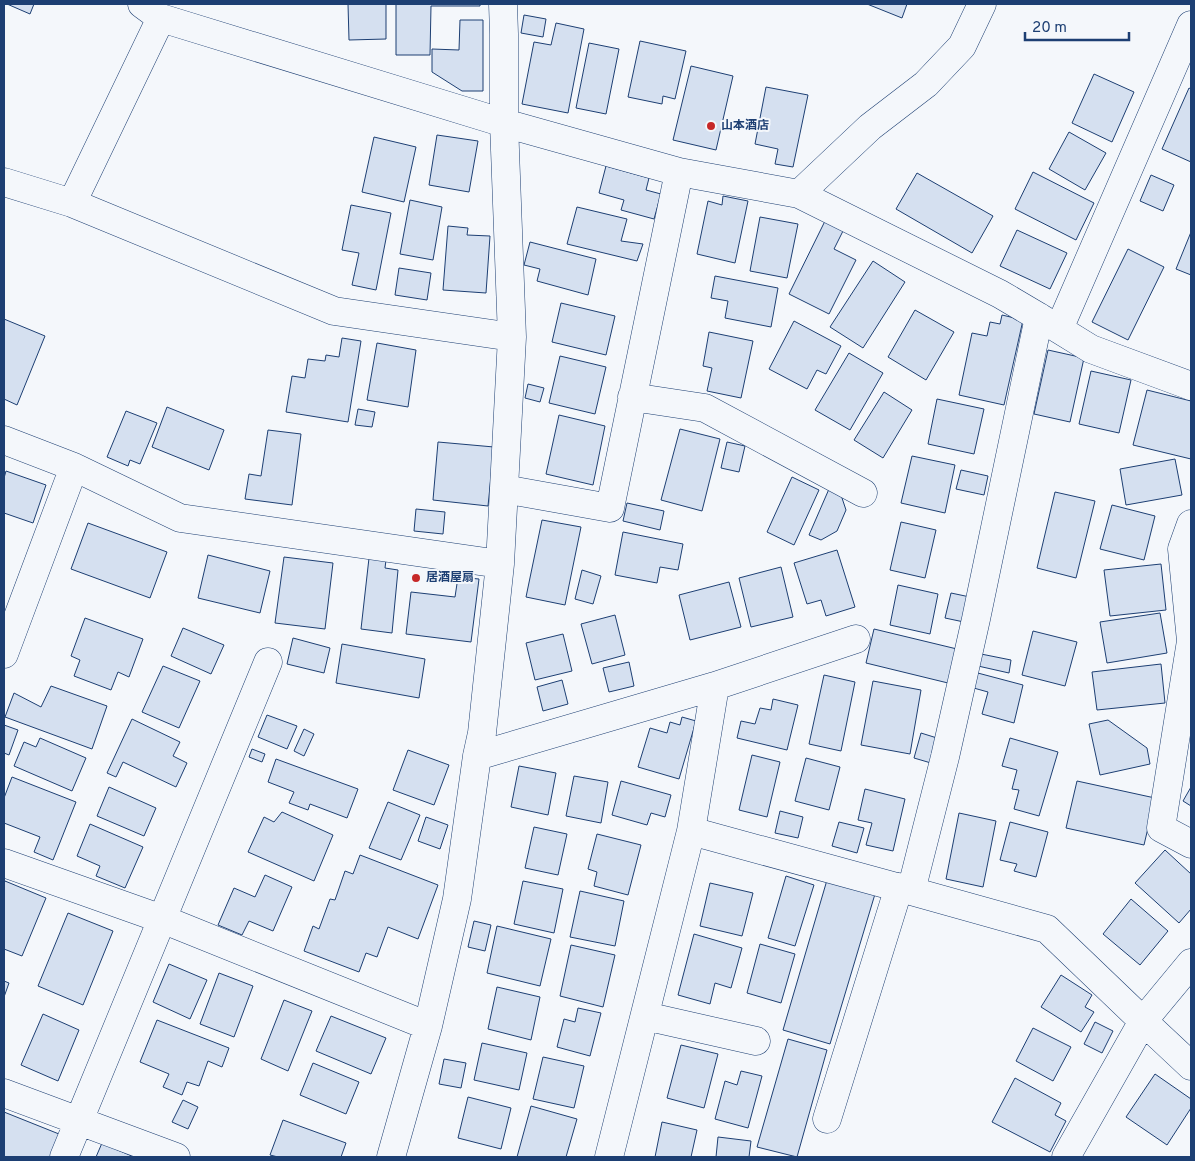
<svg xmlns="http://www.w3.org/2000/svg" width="1195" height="1161" font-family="Overpass,'Noto Sans JP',sans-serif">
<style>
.building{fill:#d5e0f0;stroke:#1d3f73}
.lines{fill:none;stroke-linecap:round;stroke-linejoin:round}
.minor-casing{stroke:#1d3f73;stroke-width:29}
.minor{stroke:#f4f7fb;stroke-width:28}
.poi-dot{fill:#c62828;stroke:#f4f7fb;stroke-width:2}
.labels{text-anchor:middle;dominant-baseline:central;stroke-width:4;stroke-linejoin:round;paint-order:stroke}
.poi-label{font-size:12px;font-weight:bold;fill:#1d3f73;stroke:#f4f7fb;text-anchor:start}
</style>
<rect width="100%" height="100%" fill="#f4f7fb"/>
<path class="building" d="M7 4H34L30 14Z
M348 4H386V39L349 40Z
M396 4H480V6H431L430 55H396Z
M867 4H907L902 18Z
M524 15 546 19 543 37 521 33Z
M460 20H483V91H462L432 72V49L459 50Z
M556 23 584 29 568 113 522 104 534 42 551 45Z
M640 41 686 51 675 99 663 96 662 104 628 97Z
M589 43 619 49 606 114 576 108Z
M691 66 733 76 716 150 673 140Z
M1094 74 1134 92 1112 142 1072 123Z
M766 87 808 95 793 167 775 164 778 149 755 144Z
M1189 88 1191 89V162L1162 149Z
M1069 132 1106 153 1085 190 1049 169Z
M437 135 478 141 469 192 429 185Z
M374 137 416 147 404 202 362 192Z
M606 166 649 178 646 190 661 194 654 219 621 210 624 200 599 193Z
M1033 172 1094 203 1076 240 1015 209Z
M917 173 993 216 972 253 896 209Z
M1151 175 1174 185 1163 211 1140 201Z
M723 196 748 201 735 263 697 254 708 201 722 205Z
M410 200 442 207 433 260 400 254Z
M351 205 391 213 376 290 352 285 359 253 342 250Z
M577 207 627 219 621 241 643 244 637 261 567 244Z
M760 217 798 224 787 278 750 271Z
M826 219 844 229 834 249 856 260 829 314 789 294Z
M448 226 468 228 467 235 490 236 486 293 443 290Z
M1017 230 1067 253 1050 289 1000 266Z
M1191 232V275L1176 269Z
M530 242 596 259 588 295 537 281 540 269 524 265Z
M1128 249 1164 267 1128 340 1092 322Z
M873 261 905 282 863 348 830 327Z
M399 268 431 273 427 300 395 295Z
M715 276 778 288 771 327 725 318 728 301 711 298Z
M561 303 615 316 606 355 552 342Z
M915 310 954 332 926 380 888 357Z
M1002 315 1023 320 1004 405 959 395 972 333 987 336 990 322 1000 324Z
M4 319 45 336 17 405 4 399Z
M794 321 841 346 826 374 817 370 807 389 769 369Z
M709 332 753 341 741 398 707 391 712 368 703 366Z
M342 338 361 341 348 422 286 412 292 376 305 378 308 359 325 361 326 355 339 357Z
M377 343 416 350 408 407 367 400Z
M1048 350 1084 358 1070 422 1034 414Z
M849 353 883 373 850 430 815 410Z
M560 356 606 367 595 414 549 403Z
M1091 371 1131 380 1119 433 1079 424Z
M528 384 544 388 540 402 525 398Z
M1147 390 1191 401V459L1133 445Z
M884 392 912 410 883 458 854 440Z
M937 399 984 409 974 454 928 444Z
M167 407 224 430 209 470 152 447Z
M358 409 375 412 372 427 355 425Z
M126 411 157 423 140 464 130 460 128 466 107 457Z
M559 415 605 426 593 485 546 474Z
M680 429 720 439 702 511 661 500Z
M268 430 301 434 292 505 245 499 249 474 261 476Z
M438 442 494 447 488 506 433 500Z
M727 442 745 446 739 472 721 468Z
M912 456 955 465 945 513 901 503Z
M1175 459 1182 495 1126 505 1120 469Z
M961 470 988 476 984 495 956 489Z
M6 471 46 485 33 523 4 513V478Z
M792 477 819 490 794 545 767 532Z
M829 489 841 495 846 510 837 531 821 540 809 535Z
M1055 492 1095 501 1076 578 1037 568Z
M627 503 664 511 660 530 623 521Z
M1112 505 1155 516 1144 560 1100 549Z
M416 509 445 512 443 534 414 531Z
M542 520 581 527 565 605 526 597Z
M901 522 936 530 925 578 890 570Z
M88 523 167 552 150 598 71 569Z
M623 532 683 544 678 570 660 567 657 583 615 575Z
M837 550 855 607 826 616 821 600 807 604 794 563Z
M208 555 270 571 260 613 198 598Z
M284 557 333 563 325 629 275 623Z
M369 558 386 560 385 568 398 570 392 633 361 629Z
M1161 564 1166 610 1110 616 1104 570Z
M781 567 793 617 751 627 739 578Z
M582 570 601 576 593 604 575 599Z
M458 577 479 579 471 642 406 634 411 592 455 597Z
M729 582 741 627 690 640 679 595Z
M898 585 938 594 930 634 890 625Z
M951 593 970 597 964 622 945 618Z
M1160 613 1167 653 1107 663 1100 622Z
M615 615 625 655 592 664 581 624Z
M85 618 143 639 129 677 118 672 111 690 74 676 80 660 71 656Z
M183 628 224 645 211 674 171 656Z
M874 629 957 649 948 683 866 663Z
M1033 631 1077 642 1065 686 1022 675Z
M563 634 572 671 535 680 526 643Z
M293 638 330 648 324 673 287 664Z
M342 644 425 659 419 698 336 683Z
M981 654 1011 660 1009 673 978 666Z
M629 662 634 686 609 692 603 668Z
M1161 664 1165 703 1097 710 1092 672Z
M163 666 200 681 179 728 142 712Z
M974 672 1023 685 1014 723 982 714 988 692 970 687Z
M824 675 855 682 841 751 809 744Z
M562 680 568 704 543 711 537 687Z
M873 681 921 690 910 754 861 745Z
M51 686 107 706 92 749 5 717 14 693 41 707Z
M773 699 798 705 787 750 737 738 741 721 755 724 760 708 771 710Z
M267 715 297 726 287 749 258 737Z
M682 717 696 721 679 779 638 767 650 728 667 733 670 722 680 725Z
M132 719 180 742 173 756 187 763 176 787 123 762 116 777 107 773Z
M1108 720 1147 748 1150 764 1100 775 1089 724Z
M4 725 18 730 9 755 4 753Z
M304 729 314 734 304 756 294 751Z
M921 733 937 738 931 763 914 758Z
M40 738 86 758 72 791 14 766 24 742 36 747Z
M1010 738 1058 752 1039 816 1014 809 1019 790 1012 789 1017 770 1002 766Z
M252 749 265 754 262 762 249 757Z
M408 750 449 765 434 805 393 790Z
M752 755 780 762 767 817 739 810Z
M806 758 840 767 829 810 795 801Z
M276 759 358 789 347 818 310 804 308 810 289 803 294 792 268 782Z
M519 766 556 773 548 815 511 807Z
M574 776 608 782 601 823 566 816Z
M12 777 76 802 53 860 34 852 40 837 4 823V798Z
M621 781 671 795 665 817 651 813 647 825 612 815Z
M1077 781 1155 798 1144 845 1066 828Z
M109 787 156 808 144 836 97 816Z
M1191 787V806L1183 801Z
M865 789 905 799 893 851 866 845 872 823 858 820Z
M388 802 420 815 401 860 369 848Z
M780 811 803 817 798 838 775 833Z
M282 812 333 835 314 881 248 852 264 817 274 822Z
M959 813 996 821 983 887 946 879Z
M426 817 448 825 440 849 418 841Z
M839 822 864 828 857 853 832 846Z
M1010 822 1048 832 1036 877 1014 871 1017 864 1000 860Z
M90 824 143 847 125 888 96 876 100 866 77 856Z
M534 827 567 834 558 875 525 868Z
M597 834 641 845 628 895 594 886 597 872 588 869Z
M1165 850 1191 874V909L1179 923 1135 883Z
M360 855 438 885 418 939 388 927 377 957 366 953 359 972 304 951 313 926 319 929 330 899 335 900 345 871 353 874Z
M265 875 292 887 273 931 249 921 242 935 218 925 234 888 255 897Z
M786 876 814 885 795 946 768 938Z
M827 880 875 894 830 1044 783 1030Z
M5 881 46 898 22 956 4 949V884Z
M523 881 563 889 554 933 514 924Z
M710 883 753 893 742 936 700 926Z
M580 891 624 901 615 946 570 937Z
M1131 899 1168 931 1140 965 1103 934Z
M68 913 113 931 83 1005 38 986Z
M474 921 491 925 485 951 468 947Z
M497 926 551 939 540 986 487 973Z
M694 934 742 948 731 988 715 983 710 1004 678 995Z
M760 944 795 954 781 1003 747 993Z
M571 945 615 955 603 1007 560 996Z
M169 964 207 980 190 1019 153 1002Z
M219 973 253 986 234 1037 200 1024Z
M1061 975 1092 995 1085 1007 1094 1012 1081 1032 1041 1007Z
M4 981 9 983 4 997Z
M497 987 540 997 531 1040 488 1029Z
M284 1000 312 1011 288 1071 261 1059Z
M578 1008 601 1013 590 1056 557 1047 564 1019 575 1022Z
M43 1014 79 1030 58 1081 21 1065Z
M331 1016 386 1038 371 1074 316 1051Z
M157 1020 229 1048 222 1067 208 1061 199 1086 187 1082 182 1095 163 1087 169 1074 140 1062Z
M1095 1022 1113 1031 1102 1053 1084 1044Z
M1033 1028 1071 1047 1053 1081 1016 1061Z
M788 1039 827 1050 797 1157 757 1147Z
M482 1043 527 1053 519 1090 474 1080Z
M681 1045 718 1054 704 1108 667 1098Z
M543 1057 584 1066 574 1108 533 1099Z
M444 1059 466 1063 461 1088 439 1084Z
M313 1063 359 1082 346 1114 300 1095Z
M741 1071 762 1076 748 1128 715 1119 725 1081 737 1085Z
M1155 1074 1191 1099V1108L1167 1145 1126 1117Z
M1015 1078 1061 1103 1055 1115 1066 1121 1050 1152 992 1122Z
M468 1097 511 1108 501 1149 458 1138Z
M183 1100 198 1107 188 1129 172 1122Z
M531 1106 577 1119 566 1157H517Z
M4 1112 59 1134 50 1157H4Z
M283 1120 346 1143 341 1157H278L270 1155Z
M662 1122 697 1130 691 1157H655Z
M718 1137 751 1141 749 1157H716Z
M102 1143 134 1157H96Z"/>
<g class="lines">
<defs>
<path id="minor" d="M142 4 161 18 504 123 679 172 799 194 1000 294 1039 317 1091 349 1191 386
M4 182 72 203 334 311 512 337
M799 194 870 127 926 84 962 46 982 4
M72 203 161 18
M1059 329 1191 25
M632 397 705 408 863 493
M4 440 74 467 180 518 500 564
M504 489 610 508 679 172
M1191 524 1182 549 1191 641
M1191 641 1161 828 1191 844
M4 654 74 467
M715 686 856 639
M477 756 715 686 691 831 911 891 1047 929 1143 1021 1066 1157
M4 863 162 919 428 1026
M911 891 945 757 976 619 1039 317
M1191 963 1143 1021 1191 1066
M645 1016 756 1041
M4 1093 176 1157
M827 1119 899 887
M64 1157 268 662
M391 1157 428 1026 457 899 477 756 482 733 500 564 512 337 504 123V34L503 4
M609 1157 691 831"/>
</defs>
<use href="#minor" class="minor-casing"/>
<use href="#minor" class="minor"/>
</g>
<g class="poi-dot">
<circle cx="711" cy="126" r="5"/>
<circle cx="416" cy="578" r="5"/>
</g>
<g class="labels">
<g class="poi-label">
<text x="721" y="126">山本酒店</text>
<text x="426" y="578">居酒屋扇</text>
</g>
</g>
<rect width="1195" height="1161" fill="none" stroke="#1d3f73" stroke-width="10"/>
<path d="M1025 32v8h104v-8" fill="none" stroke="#1d3f73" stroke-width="2.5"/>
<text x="1032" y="32" font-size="15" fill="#1d3f73" stroke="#f4f7fb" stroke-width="4" paint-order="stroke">20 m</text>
</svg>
